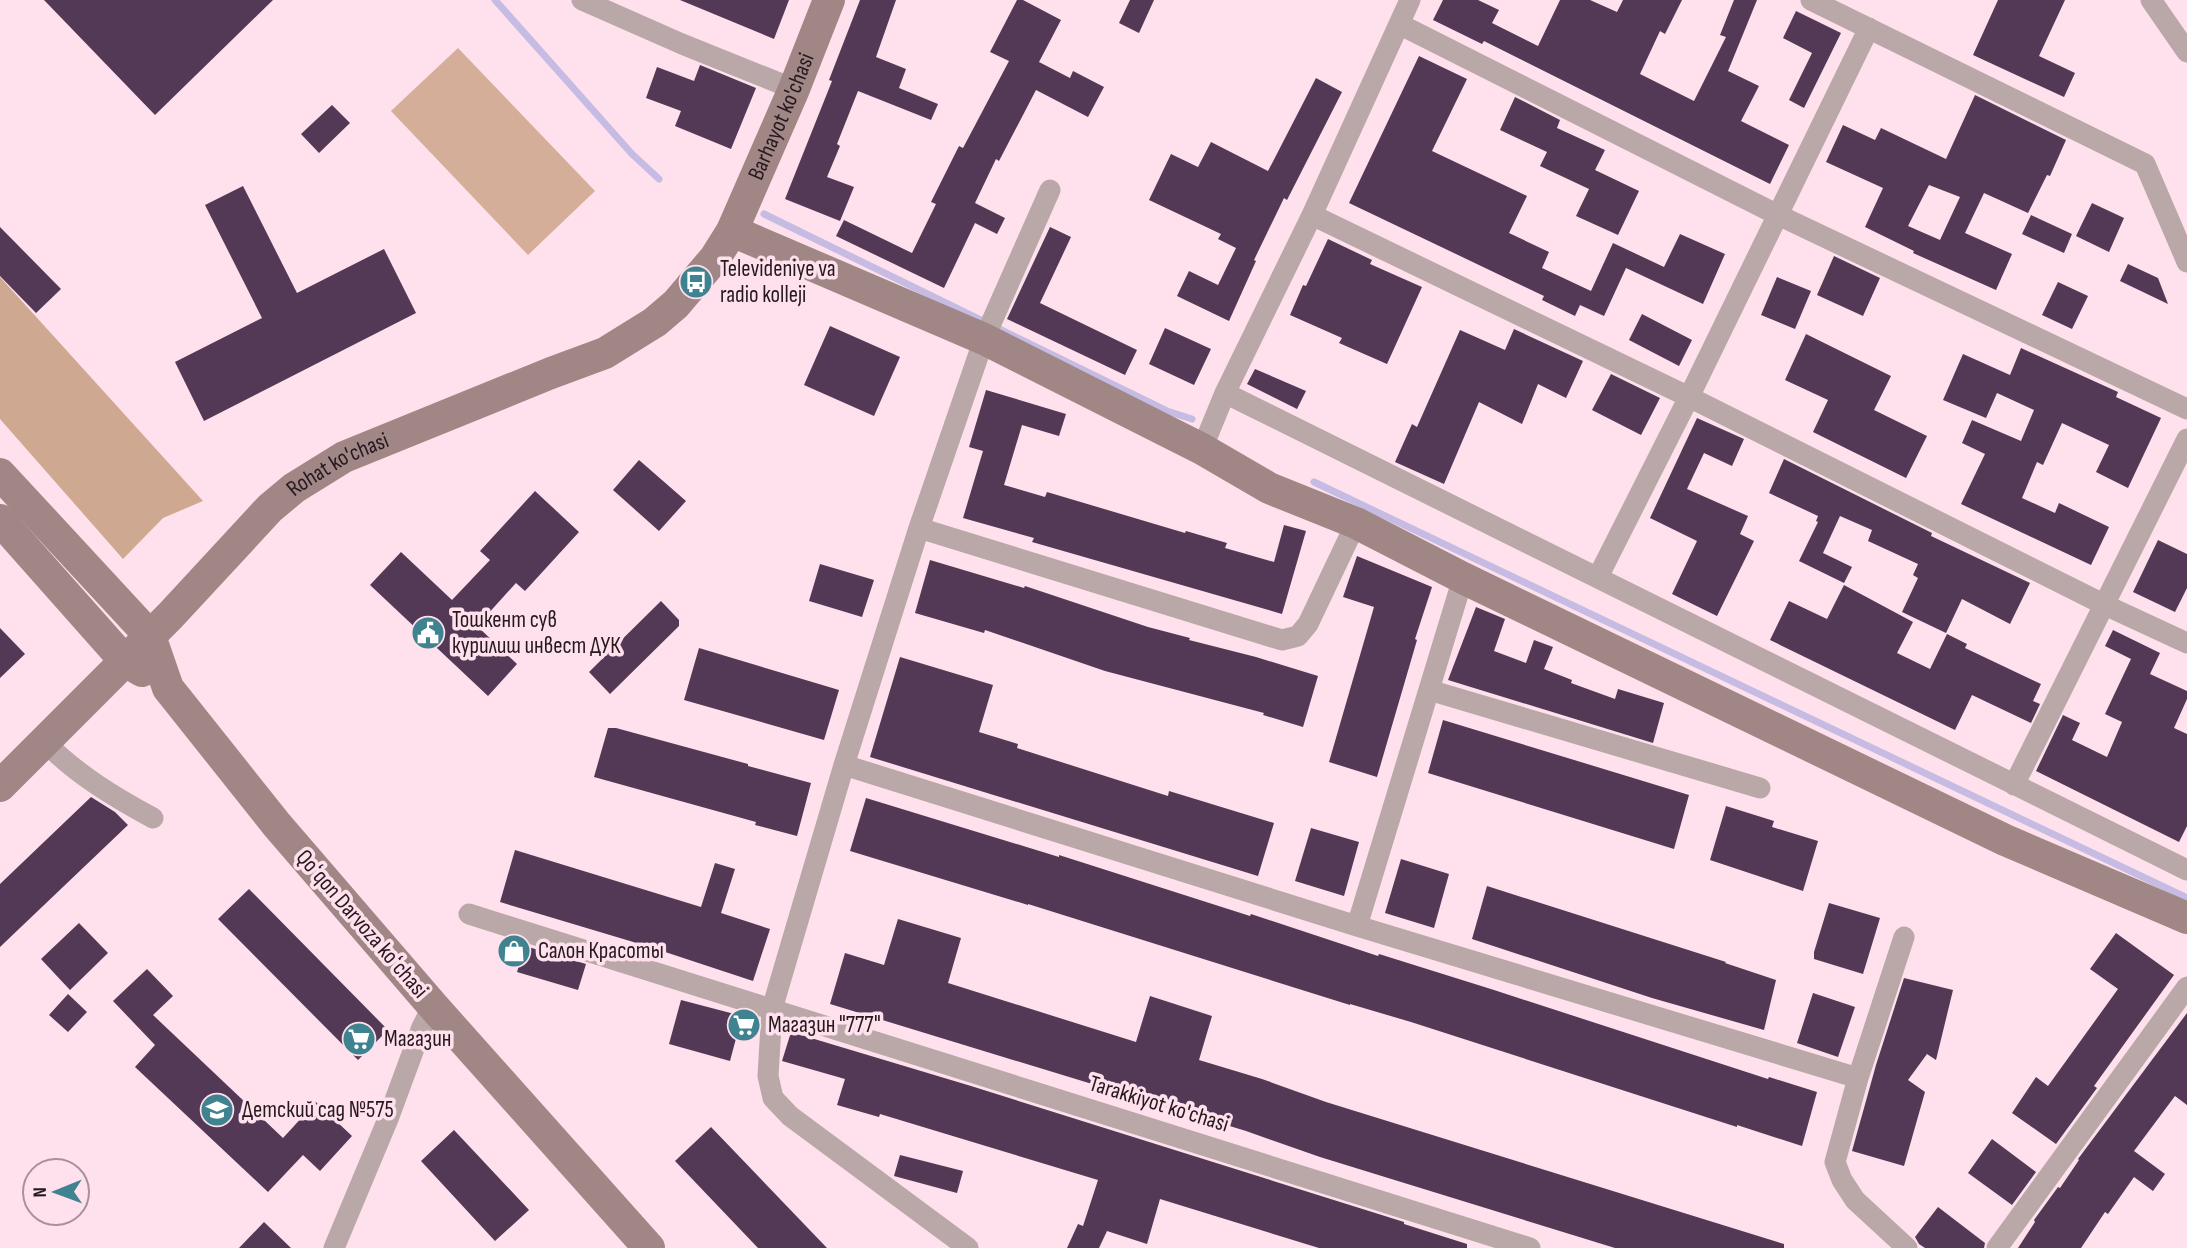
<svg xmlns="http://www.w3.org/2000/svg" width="2187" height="1248" font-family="'Sofia Sans Condensed',sans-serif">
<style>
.green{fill:#d4ae98}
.forest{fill:#cfa891}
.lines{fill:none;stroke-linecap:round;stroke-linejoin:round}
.stream{stroke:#c5bbe3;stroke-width:7}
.building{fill:#533955;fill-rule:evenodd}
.street{stroke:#b9a8a7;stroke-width:21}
.secondary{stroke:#a08786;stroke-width:32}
.labels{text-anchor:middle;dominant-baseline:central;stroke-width:7;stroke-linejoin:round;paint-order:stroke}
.street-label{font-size:23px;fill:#26191e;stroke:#fee1ec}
.poi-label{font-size:23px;fill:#26191e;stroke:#fee1ec;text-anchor:start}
</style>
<rect width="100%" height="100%" fill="#fee1ec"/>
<path class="green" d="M458 48 595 191 528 255 391 111Z"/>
<path class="forest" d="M0 277 203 501 163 518 123 559 0 419Z"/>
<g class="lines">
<path class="stream" d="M495 0 632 154 659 179
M764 214 1167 411 1192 419
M1314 482 2187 898"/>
</g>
<path class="building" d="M44 0H273L155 115Z
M680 0H789L774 39Z
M860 0H896L876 57 906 69 899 88 938 104 931 120 858 91 837 144 840 146 827 177 854 187 840 221 785 199 832 81 829 80Z
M1017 0H1023L1061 20 1039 62 1070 78 1073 71 1104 87 1088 117 1036 90 999 161 996 159 975 203 1005 218 997 234 975 223 944 288 836 236 844 220 912 253 936 204 931 202 959 146 963 148 1009 61 990 52Z
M1130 0H1154L1139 33 1119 23Z
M1443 0H1478L1499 10 1492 23 1538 46 1560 0H1590L1617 12 1623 0H1682L1665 34 1660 31 1640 74 1694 101 1726 37 1720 35 1734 0H1757L1728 71 1759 86 1741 121 1789 145 1770 184 1484 41 1482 44 1433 20Z
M1998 0H2065L2039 56 2075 73 2064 97 1973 55Z
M1796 11 1841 33 1804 108 1789 100 1812 53 1783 38Z
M1419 56 1467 79 1432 151 1527 196 1509 233 1549 252 1542 268 1591 291 1613 243 1664 267 1680 234 1725 254 1703 304 1626 268 1604 316 1580 305 1575 316 1542 300 1544 296 1349 203Z
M700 65 756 88 731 149 675 126 681 111 646 98 657 67 694 81Z
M1316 78 1342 92 1287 200 1284 198 1254 260 1256 261 1229 321 1177 296 1189 271 1218 285 1236 248 1218 239 1221 234 1149 200 1171 154 1198 167 1211 142 1268 171Z
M1975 95 2066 140 2050 176 2047 175 2028 213 1984 193 1965 233 2012 254 1996 290 1913 253 1914 251 1865 227 1883 188 1826 162 1843 125 1875 140 1881 128 1946 159ZM1929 185 1960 197 1940 240 1908 226Z
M1515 97 1560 120 1557 128 1605 150 1595 170 1639 191 1618 235 1576 216 1589 189 1540 166 1547 152 1500 130Z
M332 105 350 123 319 153 301 134Z
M243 186 297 293 384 249 416 313 204 421 175 362 262 318 205 205Z
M2092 203 2124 218 2109 252 2076 236Z
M2031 215 2072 234 2064 253 2022 234Z
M0 227 61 289 36 313 0 276Z
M1050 227 1071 237 1040 303 1137 350 1125 375 1007 319Z
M1328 239 1372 260 1370 264 1422 287 1387 364 1339 343 1342 338 1290 315 1303 285 1306 286Z
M1834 256 1880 278 1863 316 1817 295Z
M2128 264 2158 278 2168 304 2120 281Z
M1777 277 1811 291 1795 329 1761 315Z
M2058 282 2088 296 2072 329 2042 315Z
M1642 314 1692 340 1679 366 1629 340Z
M830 326 900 357 874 416 804 385Z
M1165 328 1211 349 1194 385 1149 364Z
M1514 329 1583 361 1566 398 1538 384 1522 424 1479 402 1444 484 1395 462 1412 424 1417 427 1460 330 1505 350Z
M1806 334 1891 376 1874 410 1927 436 1906 478 1813 432 1828 400 1785 380Z
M2021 348 2118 392 2116 397 2161 418 2128 488 2096 472 2109 445 2062 423 2043 465 2037 462 2022 498 2055 513 2059 503 2109 527 2091 565 1961 504 1985 454 1962 443 1972 420 2021 441 2034 410 1997 393 1986 418 1943 400 1963 354 2010 375Z
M1255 369 1306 391 1297 409 1247 384Z
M1611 374 1660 398 1641 435 1592 410Z
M986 390 1066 414 1059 436 1022 425 1004 485 1045 497 1047 492 1185 533 1186 531 1227 543 1225 548 1274 562 1284 525 1306 531 1282 614 1032 542 1034 538 963 518 983 451 969 447Z
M1697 418 1744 439 1732 466 1704 453 1687 489 1748 516 1740 534 1754 541 1717 616 1672 594 1697 541 1650 518Z
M1784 459 1932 533 1931 536 2030 583 2010 624 1962 599 1946 633 1902 612 1918 578 1913 575 1918 564 1868 541 1872 530 1840 516 1823 553 1852 567 1844 583 1799 561 1818 522 1816 521 1818 516 1769 493Z
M639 460 686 501 659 531 613 490Z
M535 491 579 532 525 591 516 583 477 626 517 664 488 696 370 585 401 552 452 600 490 560 480 551Z
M2158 540 2187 554V588L2175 612 2133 592Z
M1357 556 1432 587 1415 639 1417 640 1377 777 1329 762 1374 607 1343 597Z
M930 560 1024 588 1025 586 1148 627 1190 638 1189 640 1256 657 1318 676 1303 727 1263 715 1264 713 1105 671 985 630 984 633 915 613Z
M820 564 874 580 862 617 809 601Z
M1844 585 1913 622 1897 653 1930 669 1947 634 1967 644 1965 648 2041 684 2033 701 2040 704 2031 723 1972 695 1955 730 1770 640 1789 601 1827 619Z
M661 601 679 620V626L610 694 589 672Z
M1476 607 1505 619 1494 651 1526 663 1534 640 1553 647 1544 669 1572 680 1571 683 1615 699 1618 689 1664 703 1653 743 1448 680Z
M0 628 25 654 0 678Z
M2113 630 2160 653 2150 674 2187 691V699L2174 728 2187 734V826L2179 842 2036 771 2063 715 2080 723 2072 740 2107 757 2122 722 2105 714 2131 659 2105 646Z
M699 648 839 690 824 740 684 700Z
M900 657 993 685 979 732 1018 744 1017 748 1168 796 1169 791 1274 823 1258 876 870 757Z
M1443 720 1689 795 1674 849 1428 773Z
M608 728H616L748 764V766L811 783 797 836 755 825 756 822 594 777Z
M91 797 115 812 128 825 0 947V884Z
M866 798 1059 857V855L1250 916 1251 914 1378 956 1379 954 1494 990 1768 1079 1769 1077 1817 1092 1802 1146 1737 1125V1127L1411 1022 1350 1004V1005L1028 904V905L850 851Z
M1726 806 1774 821 1772 827 1818 841 1803 891 1710 860Z
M1311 828 1359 842 1344 896 1295 881Z
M515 850 701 907 715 863 735 869 721 913 770 929 753 981 650 947 500 902Z
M1401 859 1449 874 1434 928 1385 913Z
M1487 886 1726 962 1725 963 1776 980 1764 1030 1652 998 1472 939Z
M249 889 388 1030 358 1060 218 919Z
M1829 903 1880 918 1863 974 1814 959V952Z
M898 919 961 938 948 983 1136 1042 1150 996 1212 1016 1199 1060 1262 1079 1326 1102 1784 1244V1248H1615L1320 1157 1246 1131 830 1004 845 953 884 965Z
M79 923 108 953 70 990 41 959Z
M2116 933 2174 975 2094 1086 2097 1088 2056 1144 2012 1113 2036 1077 2048 1086 2118 989 2090 969Z
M525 946 586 964 578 990 517 972Z
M147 969 173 996 153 1015 283 1138 316 1102 352 1136 320 1171 303 1155 268 1192 135 1067 155 1045 113 1001Z
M1904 978 1953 990 1936 1060 1927 1054 1908 1080 1925 1092 1904 1166 1852 1151 1876 1065Z
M1813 993 1855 1007 1838 1057 1797 1043Z
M68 994 87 1012 68 1032 49 1015Z
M681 1000 742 1016 730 1061 669 1044Z
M2187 1013V1105L2175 1096 2134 1151 2165 1174 2153 1191 2134 1177 2108 1214 2105 1212 2081 1248H2018L2035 1222 2034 1220 2058 1187 2060 1188 2079 1160 2078 1159Z
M791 1032 971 1086 1404 1222V1224L1467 1244V1248H1319L1160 1199 1147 1244 1107 1231 1099 1248H1067L1078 1224 1083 1226 1098 1180 880 1114 879 1117 837 1105 845 1079 782 1061Z
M711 1127 827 1248H758L675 1161Z
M454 1130 529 1210 495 1241 421 1161Z
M1992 1139 2036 1172 2012 1205 1968 1173Z
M900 1155 963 1171 957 1193 894 1176Z
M1938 1207 1985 1243 1984 1248H1925L1919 1244 1915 1237Z
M264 1222 291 1248H239Z"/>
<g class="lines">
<path class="street" d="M582 0 682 44 794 89
M1811 0 2145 164 2187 262
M2151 0 2187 52
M1399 24 1778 215 2187 409
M1312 215 1689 397 2105 605 2187 643
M1225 393 2187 870
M1202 449 1225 393 1312 215 1410 0
M919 528 1282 640 1298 636 1308 624 1356 523
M1598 577 1689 397 1869 28
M1429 690 1760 788
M45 742C76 774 114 797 153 818
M844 765 1357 926 1858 1078
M2014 785 2187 439
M469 914 1530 1248
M1357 926 1463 578
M1904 937 1858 1078 1835 1162 1842 1180 1855 1200 1907 1248
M334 1248 388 1119 422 1027 433 1006
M968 1248 790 1116 773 1098 768 1076 772 1009 844 765 919 528 984 339 1050 190
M1997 1248 2187 987"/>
<g class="secondary">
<path d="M732 231 984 339 1202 449 1269 488 1356 523 1463 578 2005 840 2187 918"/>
<path d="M0 474 150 636 168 688 277 825 433 1006 649 1248"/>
<path d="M0 520 125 661 142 671"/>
<path id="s1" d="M0 786 170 616 270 508 294 488 344 457 551 373 605 353 655 322 676 304 715 258 732 231 794 89 829 0"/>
</g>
</g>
<defs>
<symbol id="bus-disc" viewBox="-11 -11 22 22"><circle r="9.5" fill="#3e838f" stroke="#fee1ec"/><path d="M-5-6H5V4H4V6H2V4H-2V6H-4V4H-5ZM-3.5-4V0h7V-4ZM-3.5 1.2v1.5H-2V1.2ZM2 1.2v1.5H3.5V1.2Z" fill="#fff"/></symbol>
<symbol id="civic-disc" viewBox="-11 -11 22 22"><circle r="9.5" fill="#3e838f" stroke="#fee1ec"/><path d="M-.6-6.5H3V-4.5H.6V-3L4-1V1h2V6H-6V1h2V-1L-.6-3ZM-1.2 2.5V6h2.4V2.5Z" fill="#fff"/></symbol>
<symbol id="shop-disc" viewBox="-11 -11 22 22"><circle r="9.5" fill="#3e838f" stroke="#fee1ec"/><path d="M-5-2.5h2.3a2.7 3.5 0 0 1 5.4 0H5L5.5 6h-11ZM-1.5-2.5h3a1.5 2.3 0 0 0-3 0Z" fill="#fff"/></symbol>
<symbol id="supermarket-disc" viewBox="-11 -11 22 22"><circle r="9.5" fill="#3e838f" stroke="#fee1ec"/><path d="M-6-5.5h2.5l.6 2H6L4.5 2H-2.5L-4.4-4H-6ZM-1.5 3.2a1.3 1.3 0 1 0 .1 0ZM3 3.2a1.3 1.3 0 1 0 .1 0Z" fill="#fff"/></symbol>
<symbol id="school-disc" viewBox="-11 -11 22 22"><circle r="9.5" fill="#3e838f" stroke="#fee1ec"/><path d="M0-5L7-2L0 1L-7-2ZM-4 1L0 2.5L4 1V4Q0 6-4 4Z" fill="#fff"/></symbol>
</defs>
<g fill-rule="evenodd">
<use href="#bus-disc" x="677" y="263" width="38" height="38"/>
<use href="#civic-disc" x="409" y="614" width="38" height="38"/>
<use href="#shop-disc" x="495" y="932" width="38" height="38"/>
<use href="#supermarket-disc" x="725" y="1006" width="38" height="38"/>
<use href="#supermarket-disc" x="340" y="1020" width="38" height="38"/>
<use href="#school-disc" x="198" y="1091" width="38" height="38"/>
</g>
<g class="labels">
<g class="street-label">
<text stroke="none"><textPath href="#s1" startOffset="1062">Barhayot ko'chasi</textPath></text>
<text stroke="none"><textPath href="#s1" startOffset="469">Rohat ko'chasi</textPath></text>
<text transform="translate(362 924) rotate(49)">Qoʻqon Darvoza koʻchasi</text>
<text transform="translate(1159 1104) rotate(17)">Tarakkiyot ko'chasi</text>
</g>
<g class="poi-label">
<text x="720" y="269">Televideniye va<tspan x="720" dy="26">radio kolleji</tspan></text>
<text x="452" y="620">Тошкент сув<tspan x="452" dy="26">курилиш инвест ДУК</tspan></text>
<text x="538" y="951">Салон Красоты</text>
<text x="768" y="1025">Магазин "777"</text>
<text x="384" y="1039">Магазин</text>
<text x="242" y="1110">Детский сад №575</text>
</g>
</g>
<g transform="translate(56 1192) rotate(269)"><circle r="33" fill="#fee1ec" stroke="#a8919a" stroke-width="2"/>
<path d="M0-5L12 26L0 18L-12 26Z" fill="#3e838f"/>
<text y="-10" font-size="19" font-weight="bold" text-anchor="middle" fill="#26191e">N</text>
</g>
</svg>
